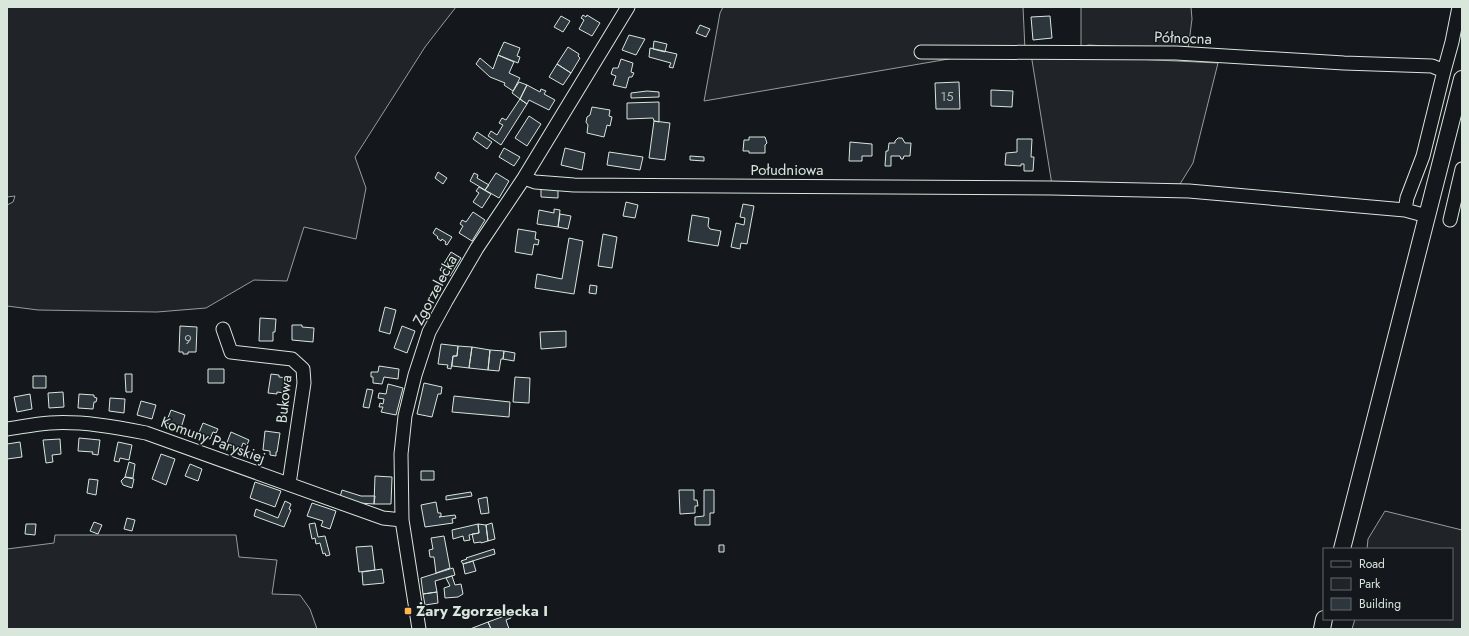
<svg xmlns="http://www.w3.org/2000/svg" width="1469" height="636" font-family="Jost,sans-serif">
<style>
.green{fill:#202428;stroke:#939e99}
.building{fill:#2c363c;stroke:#d8e6dc}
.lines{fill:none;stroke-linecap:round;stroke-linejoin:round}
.minor-casing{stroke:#d8e6dc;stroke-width:15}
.major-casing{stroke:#d8e6dc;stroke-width:18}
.minor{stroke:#14181c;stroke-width:13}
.major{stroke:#14181c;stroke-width:16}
.poi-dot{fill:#ffb74d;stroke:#14181c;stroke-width:1.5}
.labels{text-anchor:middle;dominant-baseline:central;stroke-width:3;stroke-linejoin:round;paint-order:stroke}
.number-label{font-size:13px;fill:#adbab4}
.street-label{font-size:15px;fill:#d8e6dc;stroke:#14181c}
.poi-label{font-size:15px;font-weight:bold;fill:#d8e6dc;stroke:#14181c;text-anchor:start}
</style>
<rect width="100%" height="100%" fill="#14181c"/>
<path class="green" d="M7 7H456L425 47 355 157 366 188 356 239 304 227 287 281 254 280 206 308 157 312 38 310 7 306V205L13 202 15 196 7 197Z
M723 7H1023L1025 50 966 56 704 101 720 13Z
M1081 7H1191L1192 19 1188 50 1088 45 1081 48Z
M1031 54 1218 63 1193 163 1180 184 1052 185Z
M1385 511 1462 530V629H1352L1355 619H1452V549H1367L1368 539Z
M55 535H236L239 557 277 560 272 594 300 595 310 609 317 629H7V549L54 543Z"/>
<path class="building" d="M583 15 586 17 587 15 600 23 592 36 579 29 584 20 581 18Z
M561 16 570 21 563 32 554 27Z
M1050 16 1052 38 1033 40 1031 17Z
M700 25 710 29 706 37 696 33Z
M629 35 645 39 636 55 622 50Z
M654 41 667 44 665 52 653 49Z
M504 42 520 48 517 56 520 57 518 63 498 55Z
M568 47 579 54 578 56 580 58 571 73 557 64Z
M650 48 677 54 673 68 669 67 671 63 649 57Z
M498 55 514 62 509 73 520 78 513 91 504 85 505 83 490 77 476 64 480 58 493 69Z
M621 59 633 63 631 72 634 73 632 77H629L626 88 613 85 616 76 611 74 613 68H618Z
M557 64 571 73 563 85 549 77Z
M519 82 527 85 520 99 512 93Z
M959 82 960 109H936L935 83Z
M527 85 540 92 541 89 546 91 544 94 555 100 549 110 529 100 527 104 520 99Z
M991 90 1013 91 1012 107 991 106Z
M647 91 659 92V97L631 98V93Z
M520 99 527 104 501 145 488 136 491 131 497 135 503 125 499 123 502 118 506 120Z
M659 102V122L654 121 653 118 627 119V103Z
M592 107 610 110 609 116 612 117 610 126 607 125 604 137 587 133 588 125 586 122 587 117 590 115Z
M529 116 541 124 527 146 515 138Z
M654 121 670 123 665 160 649 158Z
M477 132 492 142 487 149 473 139Z
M749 137H765L767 143 765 145V153H749V151H743L744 140H749Z
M898 138H902L905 143H911L910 156H904L903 159H901L900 156H891V166H885L886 151H888L889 143H895V141Z
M1017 139H1032L1031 157H1034L1033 171H1024V164H1021V166L1005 165 1006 153 1017 152Z
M850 142 872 144V156H862V161H849Z
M504 148 520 157 514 166 499 157Z
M565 148 585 153 582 170 561 165Z
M609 152 643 157 640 170 607 165Z
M690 156 704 157V161L690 160Z
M438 172 447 178 443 184 435 178Z
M474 173 478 175 477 178 489 185 485 190 470 181Z
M496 173 509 181 499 198 485 190Z
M479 187 491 194 482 208 473 202 479 193 476 191Z
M541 189 558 190V198L541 197Z
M626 202 638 205 635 218 623 216Z
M743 204 754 206 747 244 741 243 740 249 731 247 736 223 744 225 745 218 740 217Z
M554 209 560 210 558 227 537 224 539 210 554 213Z
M473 212 485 220 472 241 459 233 463 226 460 224 462 220 466 222Z
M560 214 571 216 568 229 558 227Z
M692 215 709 218 708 226 710 229 721 231 718 246 688 241Z
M436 228 452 237 447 245 445 244 446 242 442 239 441 241 437 238 438 237 433 233Z
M518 229 536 232 535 239 539 240 538 245 534 244 532 255 515 252Z
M603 234 617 237 612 268 598 266Z
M569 238 583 241 574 294 535 288 537 274 562 279Z
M451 252 461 258 450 276 440 270Z
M590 285 597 286 596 294 589 293Z
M385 307 396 310 390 334 379 331Z
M260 318 276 319 275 332H273V341H259Z
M292 325H302V327L314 328 313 342 292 340Z
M180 326 197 327 196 352H188V354H183V352H179Z
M402 326 415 331 407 353 394 348Z
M566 331V347L541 349 540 332Z
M441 344 458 346 457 356H453L451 369 447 368 448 365 438 364Z
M458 346 472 347 469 368 452 366 453 356H457Z
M472 347 490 350 488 370 469 368Z
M490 350 504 351 503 359H501L499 371 488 370Z
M504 351 515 353 514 361 503 359Z
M379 366 399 369 398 379 384 377 382 384 373 383V377H371V372H378Z
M208 369H224V383H208Z
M125 374H132V392H126Z
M271 374 279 375V377L287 378 285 393 277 392V394L268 393Z
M33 376H46V388H33Z
M515 377 530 378 529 403 513 402Z
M424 383 442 387 441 394H438L432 417 417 414Z
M388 384 403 388 396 415 381 412 383 407H379L380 403 383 404 384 399 378 398 379 393 386 394Z
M367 389 373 390 369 408 363 407Z
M63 392 64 407 49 408 48 393Z
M30 394 32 409 17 412 14 397Z
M79 394 94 395V397L97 398 96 402H94L93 409 78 408Z
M454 396 510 402 509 417 452 412Z
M110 398 125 399 124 413 109 411Z
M141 401 156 405 152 419 137 415Z
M171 410 185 415 181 428 166 423Z
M203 423 218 429 216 433 213 432 210 439 198 435Z
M265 431 280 433 277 452H276V456L270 455V451L263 450Z
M231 432 249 440 247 445 243 443 240 451 226 445Z
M79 438 100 440 98 455 92 454 93 452 78 451Z
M60 439 61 454 52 455 53 462 46 463 43 440Z
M20 442 22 457 7 459V444Z
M118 442 132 445 129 460 120 458 119 462 114 461Z
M161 454 175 459 166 485 152 479Z
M129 462 135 464 133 478 125 477Z
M190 464 202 469 198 481 185 476Z
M421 471H434V480H421Z
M375 476 392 477 391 504H374Z
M125 477 134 479 132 488 123 485 121 481Z
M89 479 98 480 96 495 87 493Z
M255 482 281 491 275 507 250 498Z
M342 490 361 496H375L374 504 359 503 340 497Z
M679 490H694V500H697L698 506H695V513L680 514Z
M704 490H714V513H710V525H695V517L704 516Z
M471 492 472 496 446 500V496Z
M487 497 489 513 481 514 478 499Z
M285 501 291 504 289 509 291 510 284 527 254 516 256 509 278 518Z
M436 502 438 513H441V516L439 517 455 515 456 518 452 519 453 523 425 527 421 505Z
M312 503 336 511 330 529 321 526 323 521 307 516Z
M127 518 135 520 132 531 124 529Z
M94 522 102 525 98 534 90 531Z
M315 523 318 537 325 536 330 555 326 556 325 553 323 554 320 543 316 544 315 538 312 539 309 524Z
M492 523 495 539 488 541 486 525Z
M26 524H36L35 535 25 534Z
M478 524 479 533 469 535 470 540 464 541 463 536 453 539 452 530Z
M478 524 486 525 488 541 481 543V542L474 543 472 534 479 533Z
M444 536 450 568 436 573 434 557H430L429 550 433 549 431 538Z
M719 545H724V552H719Z
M372 546 375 570 359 572 356 547Z
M494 549 495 554 463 564 461 561 467 559 466 558Z
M473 561 476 571 465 574 463 564Z
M453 568 455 575 435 581 437 592 423 594 421 578Z
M382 569 384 583 363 585 362 572Z
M452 576 455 585 461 584 463 594 458 597 445 598 444 588 450 586 446 578Z
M437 592 438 603 425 605 423 594Z
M510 614 511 618 506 620 509 629H491L488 622Z
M488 622 491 629H470Z"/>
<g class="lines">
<defs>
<path id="minor" d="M921 52 1176 53 1344 63 1432 66 1444 71
M524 178 535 182 574 185 1051 188 1189 191 1405 210 1427 216
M1405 210 1407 198 1423 156 1444 71 1452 42 1459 7
M1450 220 1462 169
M223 329 231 352 292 359 303 369 304 383 289 484
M7 429C21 427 36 424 50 423 82 421 115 427 146 433L383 518 402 520
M419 629 402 520 401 454 405 416 415 375 429 332 446 301 477 248 524 178 628 7"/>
<path id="major" d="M1342 549 1462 79
M1322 629 1324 619"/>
</defs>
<use href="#minor" class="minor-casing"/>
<use href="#major" class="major-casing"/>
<use href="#minor" class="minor"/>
<use href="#major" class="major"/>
</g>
<rect class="poi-dot" x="404" y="607" width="8" height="8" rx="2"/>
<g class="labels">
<g class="number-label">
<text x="947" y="96">15</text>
<text x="188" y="339">9</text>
</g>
<g class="street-label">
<text transform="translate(1183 38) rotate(2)">Północna</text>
<text x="787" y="170">Południowa</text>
<text transform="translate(435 290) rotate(-62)">Zgorzelecka</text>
<text transform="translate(284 399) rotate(-84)">Bukowa</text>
<text transform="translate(213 440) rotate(20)">Komuny Paryskiej</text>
</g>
<g class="poi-label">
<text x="416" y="611">Żary Zgorzelecka I</text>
</g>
</g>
<rect width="1469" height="636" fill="none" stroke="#d8e6dc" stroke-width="16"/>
<rect x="1323" y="548" width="130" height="72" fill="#14181c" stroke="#626a69"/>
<rect x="1331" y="561" width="20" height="6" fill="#14181c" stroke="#626a69"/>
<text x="1359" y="568" font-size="12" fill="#d8e6dc">Road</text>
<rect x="1331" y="578" width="20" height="12" fill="#202428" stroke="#626a69"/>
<text x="1359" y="588" font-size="12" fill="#d8e6dc">Park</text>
<rect x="1331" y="598" width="20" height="12" fill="#2c363c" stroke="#626a69"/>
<text x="1359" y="608" font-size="12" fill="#d8e6dc">Building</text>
</svg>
